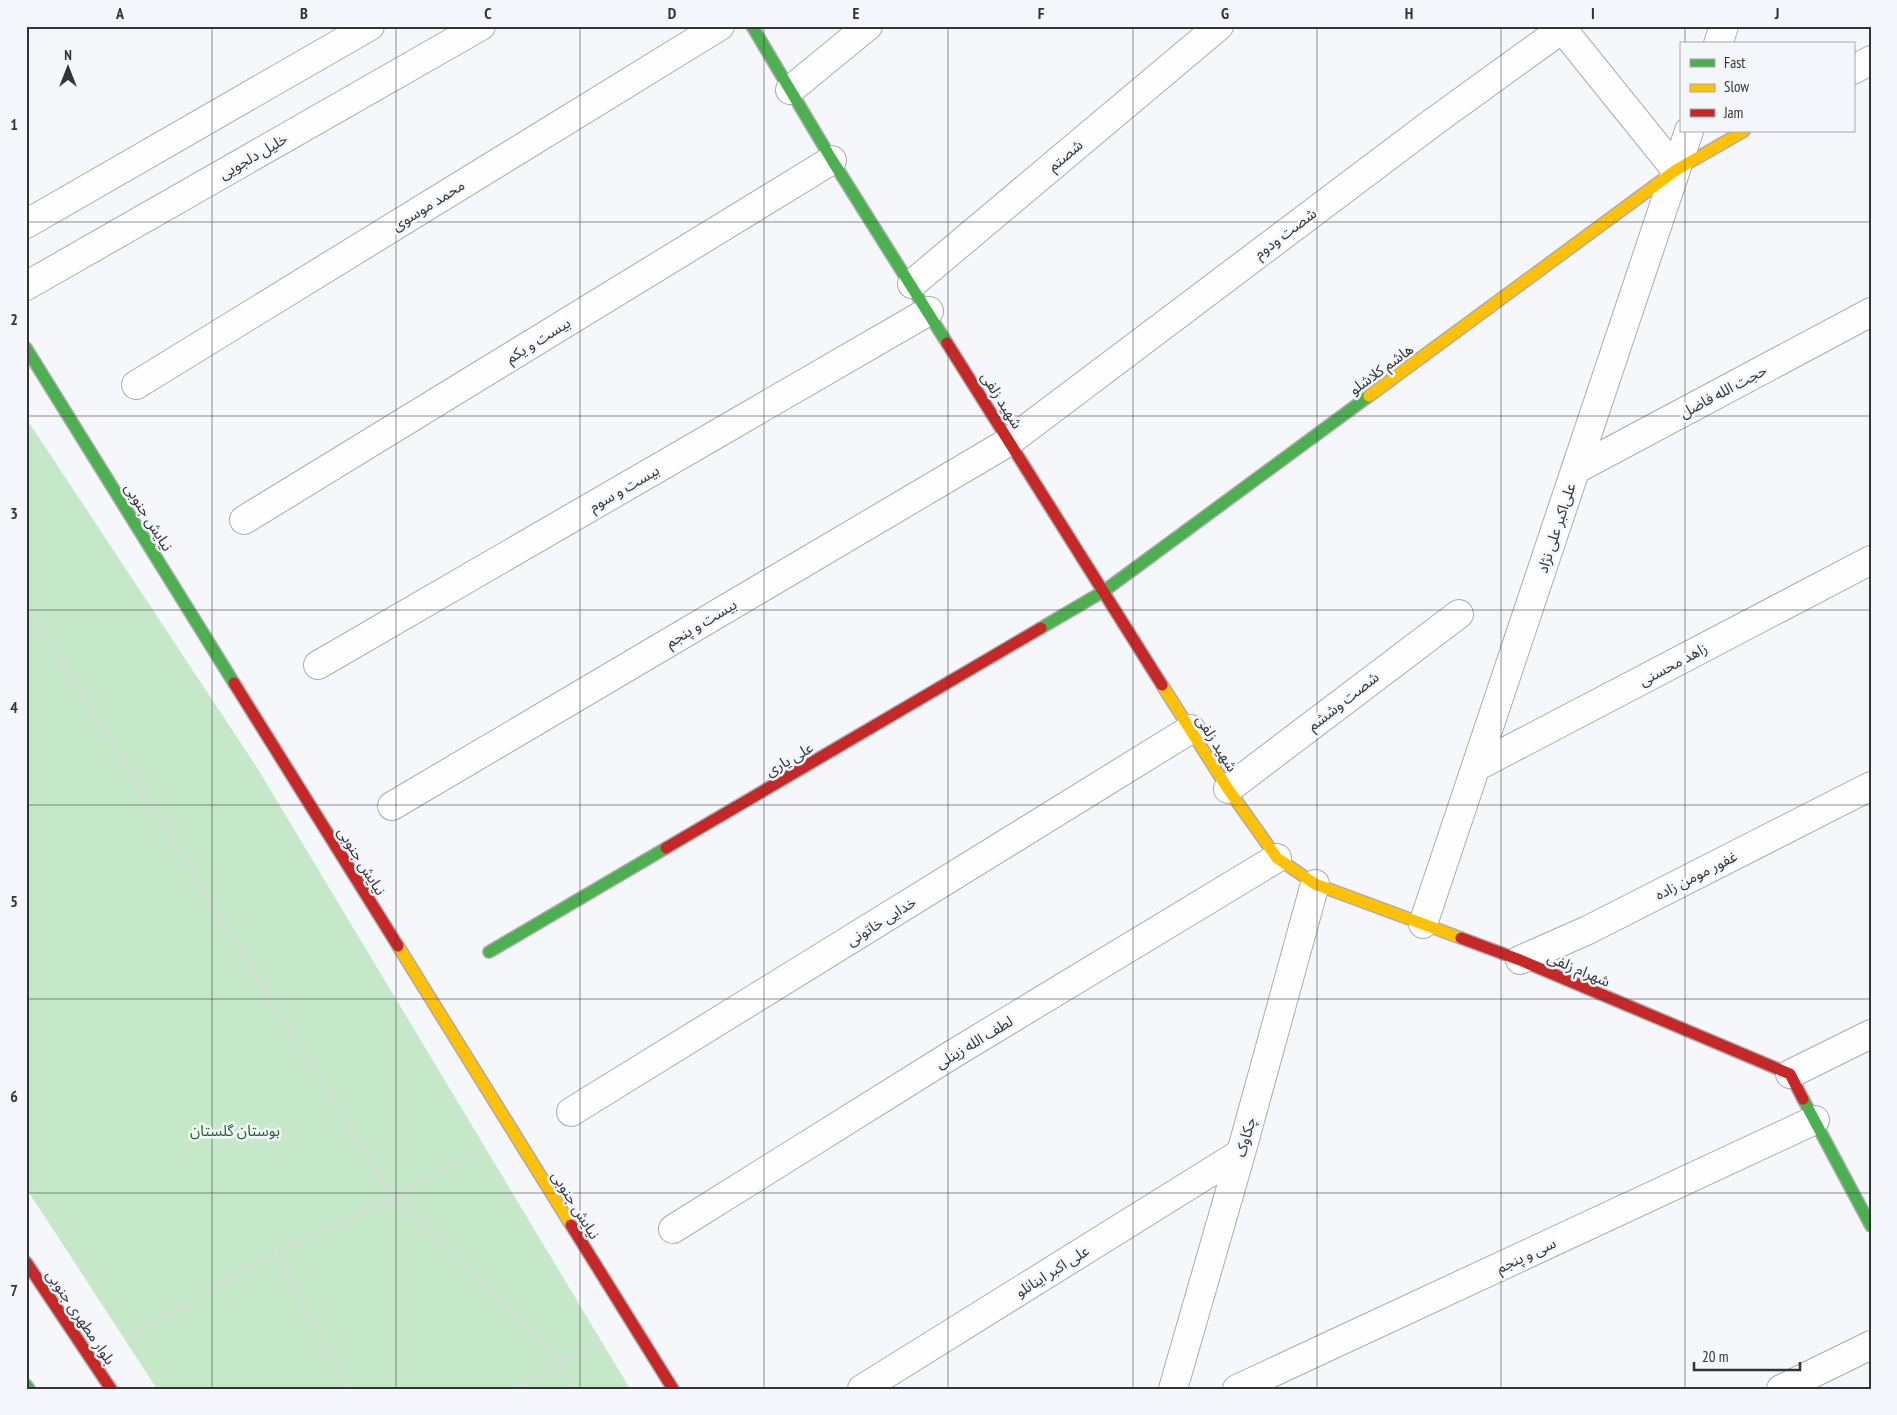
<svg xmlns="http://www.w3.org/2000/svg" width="1897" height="1415" font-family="'PT Sans Narrow','Noto Sans Arabic',sans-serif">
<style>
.green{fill:#c5e9c8}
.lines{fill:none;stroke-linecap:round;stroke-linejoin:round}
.street-casing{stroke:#acacae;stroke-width:30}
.fast-casing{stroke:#acacae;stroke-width:14}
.slow-casing{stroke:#acacae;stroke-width:14}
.jam-casing{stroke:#acacae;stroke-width:14}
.path{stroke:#dbdbdb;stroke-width:3;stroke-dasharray:5 2.5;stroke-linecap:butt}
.street{stroke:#fefefe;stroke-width:28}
.fast{stroke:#4caf50;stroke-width:11}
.slow{stroke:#ffc107;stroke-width:11}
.jam{stroke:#c62828;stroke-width:11}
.grid{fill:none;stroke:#343436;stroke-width:1;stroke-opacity:0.55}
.labels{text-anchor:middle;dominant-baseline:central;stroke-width:5;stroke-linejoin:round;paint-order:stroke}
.street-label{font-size:15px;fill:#343436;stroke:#f5f6fb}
.park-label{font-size:15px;fill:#1b6525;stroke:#f5f6fb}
.neatline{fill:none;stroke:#343436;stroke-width:2}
.grid-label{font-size:16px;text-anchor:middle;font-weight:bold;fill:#343436}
</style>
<rect width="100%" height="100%" fill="#f6f7fa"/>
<path class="green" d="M26 418 256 766 630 1389H157L26 1188Z"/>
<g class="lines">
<defs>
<path id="street" d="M1560 26 1676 170
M1718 44 1724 26
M1853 70 1871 60
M790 90 868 26
M26 224 370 26
M912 284 1219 26
M26 286 481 26
M136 385 720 26
M1575 470 1871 312
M244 520 832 160
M318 665 929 311
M1476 767 1871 560
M1228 789 1459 614
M392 806 1010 441 1432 123 1562 29
M1423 924 1689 131
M1520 960 1588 930 1871 786
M1790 1074 1871 1034
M571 1112 1191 729
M673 1229 953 1054 1277 858
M862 1389 1241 1153
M1173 1389 1241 1153 1315 884
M1237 1389 1815 1120
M1781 1389 1871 1345"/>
<path id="fast" d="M752 26 832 160 947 343
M26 348 234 683
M1041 628 1104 591 1369 396
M489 952 666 848
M1803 1099 1871 1226
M26 1385 29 1389"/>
<path id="slow" d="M1369 396 1676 170 1744 131
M1162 685 1228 789 1277 858 1315 884 1461 938
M398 946 571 1225"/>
<path id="jam" d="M947 343 1162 685
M234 683 398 946
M666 848 1041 628
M1461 938 1520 960 1790 1074 1803 1099
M571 1225 673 1389
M26 1262 111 1389"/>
</defs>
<use href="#street" class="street-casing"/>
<use href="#fast" class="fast-casing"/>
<use href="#slow" class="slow-casing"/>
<use href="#jam" class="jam-casing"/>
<path class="path" d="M26 605 393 1198 561 1361 573 1389
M275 1251 348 1389
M126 1339 275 1251 393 1198 483 1146
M516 1389 561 1361 603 1344"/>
<use href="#street" class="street"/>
<use href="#fast" class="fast"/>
<use href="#slow" class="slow"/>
<use href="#jam" class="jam"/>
</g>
<path class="grid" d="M212 26V1389M396 26V1389M580 26V1389M764 26V1389M948 26V1389M1133 26V1389M1317 26V1389M1501 26V1389M1685 26V44M1685 131V1389M26 222H1871M26 416H1871M26 610H1871M26 805H1871M26 999H1871M26 1193H1871"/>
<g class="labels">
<g class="street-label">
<text transform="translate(1065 155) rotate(-40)">شصتم</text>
<text transform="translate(253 156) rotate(-30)">خلیل دلجویی</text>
<text transform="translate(428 205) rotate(-32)">محمد موسوی</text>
<text transform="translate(1285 233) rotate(-37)">شصت ودوم</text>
<text transform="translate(538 340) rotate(-32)">بیست و یکم</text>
<text transform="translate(1381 369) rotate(-36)">هاشم کلاشلو</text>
<text transform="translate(1723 391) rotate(-28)">حجت الله فاضل</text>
<text transform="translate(1002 400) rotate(58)">شهید زلفی</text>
<text transform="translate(624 488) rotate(-30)">بیست و سوم</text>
<text transform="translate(149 517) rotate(58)">نیایش جنوبی</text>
<text transform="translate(1556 528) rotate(-72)">علی‌اکبر علی نژاد</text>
<text transform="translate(701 623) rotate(-31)">بیست و پنجم</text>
<text transform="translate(1673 664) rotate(-28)">زاهد محسنی</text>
<text transform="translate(1343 701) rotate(-38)">شصت وششم</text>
<text transform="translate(1217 743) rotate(58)">شهید زلفی</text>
<text transform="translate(789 759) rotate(-30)">علی یاری</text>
<text transform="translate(362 861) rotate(58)">نیایش جنوبی</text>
<text transform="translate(1696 875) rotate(-27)">غفور مومن زاده</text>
<text transform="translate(881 921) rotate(-32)">خدایی خاتونی</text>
<text transform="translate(1579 969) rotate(23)">شهرام زلفی</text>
<text transform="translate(974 1042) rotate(-31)">لطف الله زینلی</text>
<text transform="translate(1245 1137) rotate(-74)">چکاوک</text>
<text transform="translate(576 1205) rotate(58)">نیایش جنوبی</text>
<text transform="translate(1526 1255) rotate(-25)">سی و پنجم</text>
<text transform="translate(1052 1271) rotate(-32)">علی اکبر اینانلو</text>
<text transform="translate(81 1317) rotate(56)">بلوار مطهری جنوبی</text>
</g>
<g class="park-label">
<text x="235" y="1130">بوستان گلستان</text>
</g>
</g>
<rect width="1897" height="1415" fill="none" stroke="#f5f6fb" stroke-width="55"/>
<rect x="1680" y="42" width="175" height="90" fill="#f5f6fb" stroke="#a8a8ac"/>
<rect x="1690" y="59" width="25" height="8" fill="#4caf50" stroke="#a8a8ac"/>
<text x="1724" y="68" font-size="15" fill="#343436">Fast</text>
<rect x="1690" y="84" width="25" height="8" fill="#ffc107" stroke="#a8a8ac"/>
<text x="1724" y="92" font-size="15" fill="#343436">Slow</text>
<rect x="1690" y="109" width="25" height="8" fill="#c62828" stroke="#a8a8ac"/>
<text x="1724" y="118" font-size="15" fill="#343436">Jam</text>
<g transform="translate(68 68)" stroke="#f5f6fb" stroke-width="4" paint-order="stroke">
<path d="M0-4L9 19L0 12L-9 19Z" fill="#343436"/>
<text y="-8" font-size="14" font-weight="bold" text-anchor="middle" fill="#343436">N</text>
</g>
<path d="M1694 1362v8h106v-8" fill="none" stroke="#343436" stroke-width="2.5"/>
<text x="1702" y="1362" font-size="15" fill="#343436" stroke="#f5f6fb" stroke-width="4" paint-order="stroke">20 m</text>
<rect x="28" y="28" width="1842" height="1360" class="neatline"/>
<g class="grid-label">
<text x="120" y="19">A</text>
<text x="304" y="19">B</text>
<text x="488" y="19">C</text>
<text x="672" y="19">D</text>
<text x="856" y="19">E</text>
<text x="1041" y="19">F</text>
<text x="1225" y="19">G</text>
<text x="1409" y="19">H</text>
<text x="1593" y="19">I</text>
<text x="1777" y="19">J</text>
<text x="14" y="130">1</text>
<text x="14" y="325">2</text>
<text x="14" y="519">3</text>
<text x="14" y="713">4</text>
<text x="14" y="907">5</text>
<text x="14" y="1102">6</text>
<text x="14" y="1296">7</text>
</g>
</svg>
